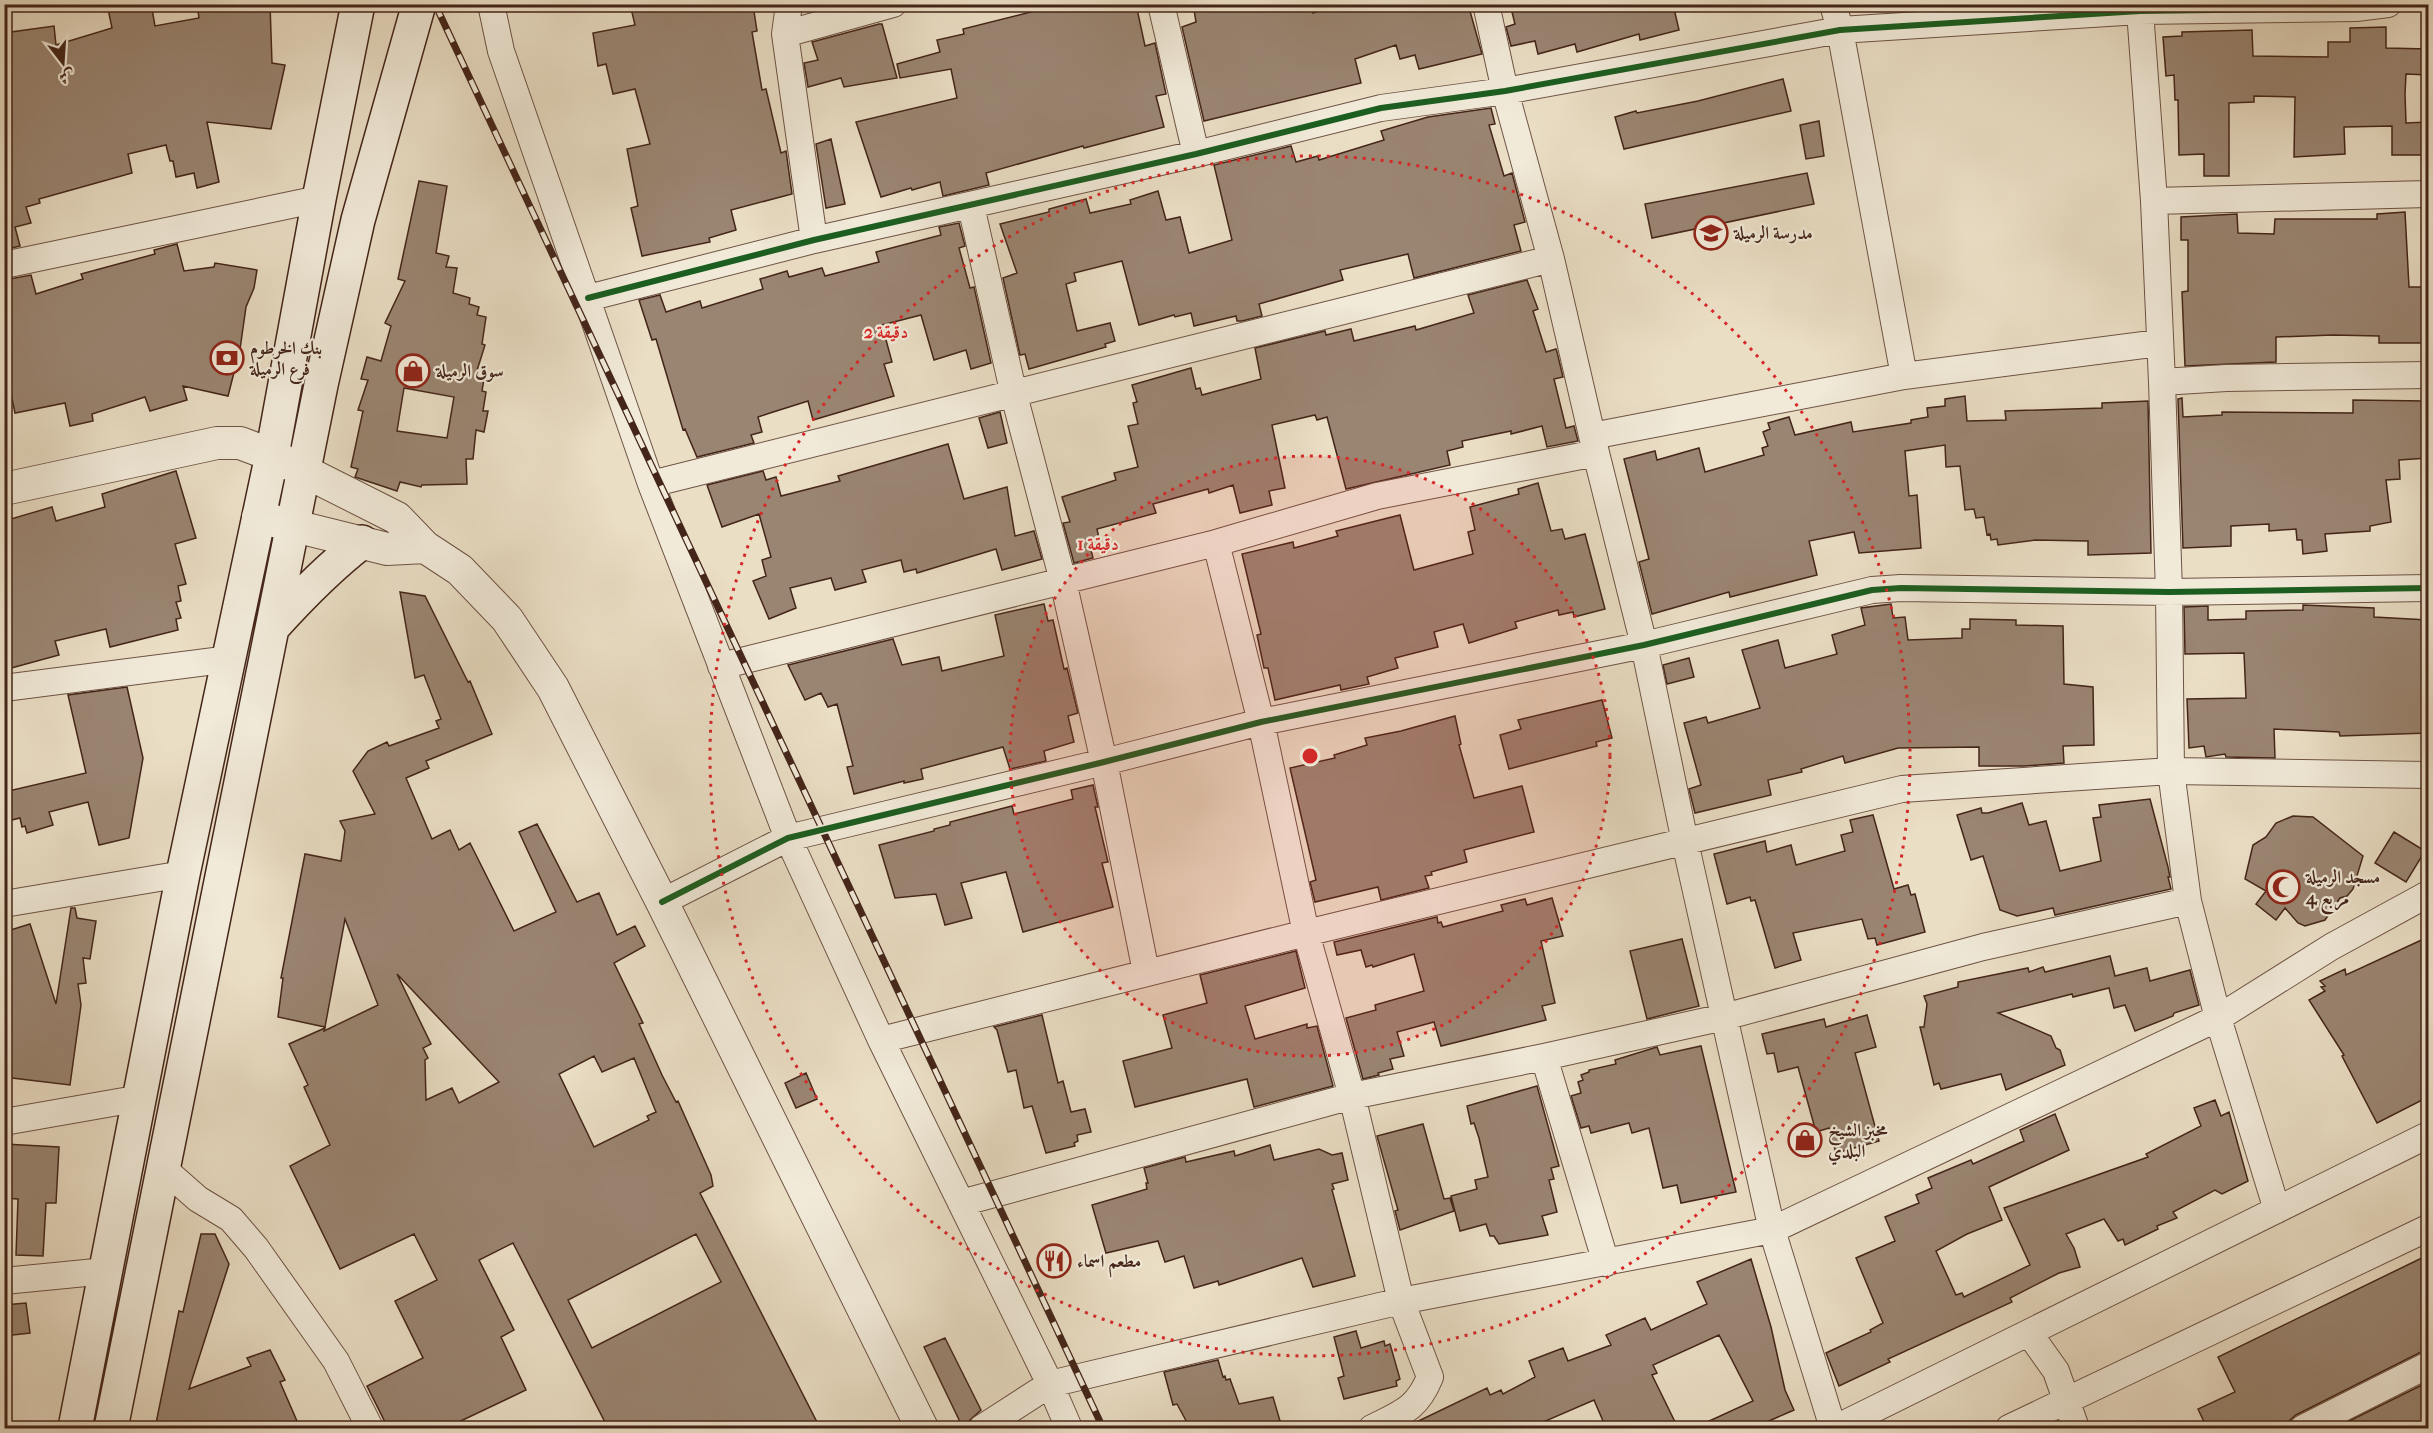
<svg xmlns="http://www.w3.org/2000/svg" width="2433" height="1433" font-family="'IM FELL French Canon',Amiri,serif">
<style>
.building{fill:#9a8572;stroke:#442519;stroke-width:1.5;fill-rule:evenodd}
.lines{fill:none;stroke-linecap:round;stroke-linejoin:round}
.minor-casing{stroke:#6e5344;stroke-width:28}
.tertiary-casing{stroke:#6e5344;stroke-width:34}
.secondary-casing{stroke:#442519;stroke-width:36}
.minor{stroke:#f1ead9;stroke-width:26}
.tertiary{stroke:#f1ead9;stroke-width:32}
.secondary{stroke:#f1ead9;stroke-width:33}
.rail-casing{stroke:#442519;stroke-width:7}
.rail{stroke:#f1ead9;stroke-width:4.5;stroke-dasharray:14;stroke-linecap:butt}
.cycleway-casing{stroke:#f1ead9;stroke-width:10}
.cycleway{stroke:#1b5e20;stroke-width:6}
.ring{fill:none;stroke:#d62828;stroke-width:3;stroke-dasharray:3 6}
.labels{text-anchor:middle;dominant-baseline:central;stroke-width:4.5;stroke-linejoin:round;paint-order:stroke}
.poi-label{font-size:18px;font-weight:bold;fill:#442519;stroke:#f1ead9;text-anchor:start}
.centre{fill:#d62828;stroke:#f1ead9;stroke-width:3}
.ring-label{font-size:18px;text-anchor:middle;font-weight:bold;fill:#d62828;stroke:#f1ead9;stroke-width:4.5;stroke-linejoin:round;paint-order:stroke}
</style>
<rect width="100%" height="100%" fill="#eadec5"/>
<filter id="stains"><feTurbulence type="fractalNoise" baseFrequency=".00333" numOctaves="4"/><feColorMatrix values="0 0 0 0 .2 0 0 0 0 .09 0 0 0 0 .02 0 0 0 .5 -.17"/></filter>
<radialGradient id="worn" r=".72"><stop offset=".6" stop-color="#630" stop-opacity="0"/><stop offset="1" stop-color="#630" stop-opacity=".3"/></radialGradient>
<path class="building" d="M107 4H139L140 11 152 9 155 26 199 18 197 4H270L272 63 285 65 271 129 207 122 219 182 197 188 194 173 176 177 173 161H170L166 145 128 154 132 173 39 199 40 203 26 207 31 223 15 227 20 246 4 250V204L11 203 4 179V62H8L4 33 54 26 56 45 112 28Z
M630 4H729L730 9 753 5 757 31 752 32 762 90 766 89 781 153 786 151 792 194 731 210 736 230 709 238 710 242 642 256 631 208 638 206 627 149 650 144 635 89 613 94 606 64 598 66 593 33 635 25Z
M1063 4H1136L1145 46 1155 43 1166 94 1156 96 1164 127 1084 148 1083 146 986 173 989 185 943 196 940 182 912 190 911 188 881 197 856 122 957 98 951 69 900 78 897 64 940 52 937 40 964 34 963 29Z
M1193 4H1311L1313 13 1341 4H1468L1482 54 1419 69 1415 55 1400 59 1396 45 1355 59 1361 83 1204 121 1182 27 1196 22Z
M1510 4H1673L1679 30 1640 40 1639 34 1577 52 1575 44 1538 54 1535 41 1511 46 1506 27 1515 24Z
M879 24H882L897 78 844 87 841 78 808 87 804 63 818 60 812 42Z
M2386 27V48L2428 49V75L2406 74 2405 94 2406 123 2428 122V155H2392V126L2344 127 2345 154 2294 157 2295 97 2254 96V102L2229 103V176H2204V154L2179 155 2178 100H2175L2174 75 2166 76 2163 37 2182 36V32L2252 30 2253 56 2328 57V42H2350V28Z
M1783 79 1791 111 1624 149 1615 117 1636 111 1637 113 1698 101Z
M1491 108 1495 124 1489 125 1504 176 1512 173 1525 222 1514 225 1521 251 1414 278 1408 254 1340 270 1343 280 1259 304 1262 316 1242 321H1237L1236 316 1194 326 1191 313 1175 317 1174 315 1139 325 1122 261 1074 273 1076 281 1066 284 1077 331 1110 323 1115 341 1105 344 1106 347 1029 369 1025 354 1020 355 1003 278 1017 273 1000 224 1049 212V209L1086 199 1090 213 1131 204 1130 200 1158 191 1166 220 1180 217 1189 253 1232 240 1214 165 1291 146 1296 162 1318 156 1319 160 1384 140 1381 131 1428 117Z
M1819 121 1824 156 1806 159 1800 125Z
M831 139 845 204 826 208 816 144Z
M1807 173 1814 204 1652 238 1645 204Z
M419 181 447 186 436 253 449 256 446 267 457 268 453 293 470 298 469 304 479 307 477 315 486 317 482 344 485 345 475 377 484 379 482 391 486 392 483 411H488L484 432 476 430 473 459H466L467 484 422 485 421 487 400 482 397 491 355 477 358 469 351 467 363 411 358 410 368 380 361 379 367 357 381 361 391 326 385 323 405 281 398 279ZM404 388 454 397 447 438 397 431Z
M2405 212 2409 287H2428V343H2379V336L2333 335 2276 337V362L2185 366 2182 292 2188 291V240H2181V217L2237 214 2238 233 2274 234 2275 219H2377V214Z
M959 223 965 246 959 248 970 288 974 287 991 363 971 369 966 350 934 360 921 315 882 325 892 362 884 364 894 396 813 420 808 401 770 413 758 417 762 432 751 435 754 443 697 457 685 429 683 430 656 339 652 340 639 300 660 295 666 312 700 301 702 308 763 289 760 279 787 271 789 277 822 268 825 276 879 262 876 252 941 235 939 227Z
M177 244 184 271 214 267 215 263 257 270 254 288 246 307 240 349 228 396 183 386 187 400 150 411 145 397 92 414 93 421 70 426 65 403 15 413 11 394 4 396V280L31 275 36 294 83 279 81 274 155 254 154 250Z
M1527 280 1538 309 1533 311 1546 352 1556 349 1557 352 1563 377 1554 379 1566 428 1574 426 1578 441 1547 447 1542 426 1511 434V431L1462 441 1463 447 1447 451 1450 465 1346 489 1327 417 1317 420 1315 415 1272 425 1285 488 1269 491 1272 505 1240 513 1233 485 1209 493 1208 489 1153 504 1156 513 1097 529 1100 543 1090 546 1093 558 1074 563 1063 523 1070 522 1062 497 1116 480 1114 473 1138 467 1128 426 1138 424 1133 403 1137 402 1132 385 1191 368 1196 389 1200 388 1202 395 1261 379 1255 348 1325 331 1326 335 1351 329 1354 341 1415 326 1416 330 1474 313 1468 295Z
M1965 396 1967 421 2006 420 2005 411 2102 408V403L2148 401 2151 553 2088 555V541L2035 540 1998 545 1997 539 1991 540 1990 534 1987 535 1984 517 1976 518 1974 509 1965 510 1960 466 1946 467 1945 445 1905 451 1909 496 1917 495 1921 548 1859 553 1854 532 1809 541 1817 575 1730 597 1729 592 1652 614 1639 562 1649 559 1624 459 1655 451 1657 460 1699 448 1705 472 1764 455 1762 448 1768 446 1763 432 1770 429 1768 423 1789 417 1795 435 1851 422 1853 432 1911 423V420L1928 417 1927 408 1945 406V399Z
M2182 398 2183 417 2222 415V412L2353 413V400L2426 401V422H2428V458L2399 460 2400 479 2386 480 2391 522 2370 526V531L2325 534 2327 551 2303 554 2302 540H2297L2296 529 2269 531V524L2231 526V546L2183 548 2178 399Z
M1000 412 1007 443 988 448 979 418Z
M948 444 964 499 1007 487 1015 536 1034 531 1042 559 1002 570 996 549 917 573 916 569 904 572 901 560 862 570 866 582 835 590 831 578 790 588 796 608 769 619 753 581 766 576 762 560 771 557 759 514 722 527 707 485 763 471 766 480 776 477 781 496 840 481 838 476Z
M176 471 196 538 175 544 186 584 178 586 181 601 176 602 181 618 176 619 178 630 110 647 106 629 55 641 59 655 4 670V521L52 507 56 521 105 507 102 494Z
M1538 483 1551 531 1562 529 1565 539 1585 534 1605 609 1574 617 1573 612 1559 615 1558 610 1515 622 1517 628 1469 643 1463 624 1434 632 1438 647 1395 658 1398 668 1367 677 1369 684 1341 690 1340 685 1275 700 1268 668H1264L1257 635 1261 634 1242 554 1293 542 1294 548 1338 536 1336 531 1400 515 1414 570 1473 554 1468 532 1475 530 1470 507 1519 494 1518 489Z
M400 592 425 596 468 682 470 681 492 734 426 761 429 768 406 778 432 839 450 830 459 850 470 843 514 931 556 912 519 832 537 824 577 902 599 893 617 935 635 926 645 946 614 963 643 1023 639 1024 662 1075 676 1102 678 1101 711 1175 713 1186 700 1193 820 1428H608L513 1243 479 1260 514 1330 501 1337 526 1390 446 1428H388L367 1386 423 1358 395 1301 437 1280 414 1234 340 1269 290 1166 330 1145 304 1087 308 1085 289 1044 325 1028 324 1031 378 1005 345 919 325 1027 278 1017 283 978H281L305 854 341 861 345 831 340 821 375 814 353 771 368 751 387 742 389 746 439 728 436 721 441 719 424 675 415 678ZM397 974 449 1029 499 1082 459 1103 452 1088 426 1100 425 1060 428 1058 423 1048 431 1044ZM594 1056 602 1072 634 1058 656 1112 647 1116 649 1120 594 1147 559 1074ZM696 1234 721 1282 592 1348 568 1300Z
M1044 604 1048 621 1053 620 1064 669 1067 668 1078 713 1068 716 1074 742 1044 751 1046 761 1010 769 1003 747 921 769 923 779 904 783V781L854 794 847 767 853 766 837 704 828 707 821 693 805 700 788 665 893 639 902 665 939 657 942 671 1004 656 995 615Z
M1891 604 1893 618 1905 617 1908 640 1962 638V629H1970V619L2016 620V625L2063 626 2064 684 2093 687 2094 745 2063 746 2064 763 2025 766H1979V747L1898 748 1845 763 1843 756 1801 769 1802 772 1768 780 1771 795 1695 813 1689 789 1701 785 1684 723 1706 717 1708 723 1760 708 1742 650 1778 640 1785 668 1837 654 1832 635 1865 625 1861 608Z
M2303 605 2374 608V617L2428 620V733L2340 736 2339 732 2274 729 2275 758 2226 757 2225 754 2206 757 2204 746 2189 748 2187 699 2246 698 2244 653 2185 654 2184 607 2208 606V620L2246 619V611L2303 610Z
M1689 658 1694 677 1667 684 1663 665Z
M127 687 143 758 129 838 99 845 88 802 49 812 53 825 27 833 25 826 22 827 20 818 4 822V792L86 773 68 695Z
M1602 700 1612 738 1596 742 1597 746 1509 769 1500 735 1521 729 1518 720Z
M1455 716 1461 744 1459 745 1474 798 1522 786 1534 832 1464 850 1467 862 1431 872 1432 875 1425 876 1429 888 1381 900 1378 887 1315 902 1310 882 1316 880 1290 768 1335 758 1334 755 1367 745 1365 738 1401 731Z
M1093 785 1098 807H1095L1108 862 1102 863 1113 907 1023 932 1006 872 961 883 972 918 945 925 936 894 895 898 879 845 934 831V829L950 825V822L1012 806 1014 814 1073 799 1071 790Z
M2150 799 2168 867 2170 877H2168L2171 889 2055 915 2053 908 2017 916 2000 910 1983 856 1971 860 1957 815 1981 808 1982 813H1988L2022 803 2029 825 2046 821 2060 871 2101 861 2093 818 2101 817 2099 805Z
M1873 815 1894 889 1908 885 1911 895 1915 894 1925 932 1877 945 1875 938 1868 939 1862 919 1793 933 1801 960 1775 968 1755 900 1751 901 1750 897 1727 904 1714 854 1765 841 1767 852 1791 845 1796 865 1845 851 1841 835 1853 832 1850 820Z
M2293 816 2313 817 2363 856 2353 889 2347 896 2340 898 2325 920 2305 926 2298 923 2285 908 2276 920 2256 904 2266 891 2245 879 2253 845 2266 837 2276 823Z
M2394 832 2425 851 2406 882 2375 863Z
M1552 898 1563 936 1541 941 1555 1003 1542 1006 1546 1020 1441 1046 1434 1022 1397 1032 1404 1056 1390 1059 1393 1069 1378 1073 1379 1075 1363 1079 1346 1018 1376 1010 1375 1005 1424 991 1414 954 1373 967 1372 965 1366 967 1361 950 1337 955 1334 942 1437 917 1438 923 1441 922 1443 927 1503 911 1501 905 1525 899 1527 905Z
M71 908H75L77 918 96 921 90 959 83 958 86 983 78 984 81 1005 70 1085 4 1077V932L30 924 56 1004Z
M2428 937V1097L2377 1123 2342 1056 2344 1055 2309 1000 2325 991 2321 987 2325 986 2320 981 2345 969 2346 975Z
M1682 939 1699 1006 1647 1019 1630 951Z
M1296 951 1305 988 1245 1006 1255 1039 1307 1024V1028L1317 1026 1333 1086 1254 1107 1247 1079 1135 1107 1123 1061 1172 1048 1163 1015 1207 1003 1200 975Z
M2110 956 2115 976 2147 968 2150 981 2190 970 2199 1005 2174 1013 2173 1016 2135 1031 2125 1005 2114 1008 2109 988 2073 997 2072 994 1998 1013 2051 1036 2056 1048 2060 1050 2065 1065 2006 1090 2001 1074 1941 1089 1939 1083 1934 1085 1920 1027H1924L1927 1004 1924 996 1958 987V982L2028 968 2029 972 2043 967 2045 972Z
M1042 1015 1058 1083 1063 1081 1071 1112 1085 1109 1091 1132 1077 1135 1078 1141 1074 1143 1075 1146 1046 1153 1032 1106 1024 1108 1016 1070 1008 1072 997 1030 994 1027Z
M1867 1015 1876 1047 1855 1053 1879 1141 1836 1153 1829 1128 1816 1132 1798 1067 1778 1072 1774 1053 1767 1054 1762 1034 1824 1019 1826 1027Z
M1701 1046 1736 1192 1681 1203 1677 1185 1663 1188 1649 1128 1632 1133 1629 1123 1591 1133 1589 1126 1581 1128 1571 1096 1581 1093 1578 1082 1583 1080 1581 1075 1589 1072V1070L1616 1064 1615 1060 1657 1047 1660 1055Z
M806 1073 817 1099 796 1108 785 1083Z
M1537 1086 1559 1166 1551 1168 1554 1179 1549 1180 1557 1212 1542 1216 1548 1235 1499 1244 1494 1236H1490L1486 1224 1460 1231 1451 1196 1477 1189 1475 1180 1488 1177 1479 1138 1474 1123 1471 1124 1467 1106Z
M2215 1100 2221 1116 2229 1112 2248 1181 2222 1194 2215 1190 2173 1212 2177 1218 2157 1226 2158 1229 2125 1245 2123 1239 2118 1241 2104 1219 2066 1234 2074 1248 2080 1267 2059 1273 2010 1298 2012 1302 1888 1359 1890 1362 1839 1386 1826 1353 1871 1332 1870 1330 1883 1323 1856 1258 1895 1241 1885 1217 1919 1203 1916 1195 1932 1188 1928 1178 1971 1160 1973 1164 2024 1141 2020 1130 2055 1114 2069 1150 1989 1187 2002 1220 1967 1234 1936 1251 1956 1295 1962 1293 1964 1297 2030 1265 2004 1208 2148 1157 2146 1154 2201 1126 2194 1108Z
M1423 1124 1444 1199 1450 1198 1454 1211 1400 1230 1395 1211 1398 1210 1377 1136Z
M4 1144 59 1147 56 1203H46L43 1256 16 1255 18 1199 4 1198Z
M1270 1145 1274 1160 1319 1149 1332 1155 1342 1153 1348 1180 1332 1184 1334 1189 1332 1190 1355 1276 1313 1287 1302 1258 1219 1285 1218 1281 1194 1288 1184 1256 1165 1262 1158 1241 1106 1253 1092 1205 1147 1189 1146 1183H1148L1144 1168 1185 1157 1186 1162 1234 1151 1235 1156Z
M201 1234H215L229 1264 189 1389 251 1366 247 1358 270 1350 285 1380 280 1382 300 1428H155L179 1311 183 1312Z
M2428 1255V1350L2421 1352 2296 1415 2290 1420 2288 1428H2207L2198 1409 2235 1392 2218 1357Z
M1751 1259 1771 1327 1785 1390 1794 1410 1753 1428H1694L1753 1401 1719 1335 1653 1365 1657 1373 1652 1375 1678 1428H1606L1594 1400 1543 1422 1546 1428H1404L1487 1388 1490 1395 1501 1390 1503 1394 1535 1377 1529 1361 1563 1348 1568 1361 1611 1345 1606 1335 1645 1318 1651 1330 1707 1304 1697 1282Z
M26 1303 30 1333 4 1336V1305Z
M1356 1331 1361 1348 1384 1341 1385 1346 1390 1344 1400 1379 1396 1381 1397 1386 1344 1399 1338 1378 1344 1376 1334 1337Z
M945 1338 981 1410 969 1421 967 1428H963L924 1347Z
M1218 1360 1223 1377 1225 1376 1226 1380 1230 1379 1239 1404 1273 1397 1280 1421 1266 1424 1267 1428H1190L1177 1404 1173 1405 1164 1372Z
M2428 1382V1428H2335Z"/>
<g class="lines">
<defs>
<path id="minor" d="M491 4 501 51 651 484 788 838 881 1040 1050 1384 1069 1428
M789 4 785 34 814 240
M1161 4 1196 154
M1486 4 1505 91 1551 259 1596 453 1644 645 1685 842 1772 1230 1833 1428
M1833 4 1840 30 1904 376
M2140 11 2154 201 2162 382 2169 592 2171 771 2188 901 2218 1018 2277 1210
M785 34 893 4
M2154 201 2428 194
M971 206 1014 395 1063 581 1104 762 1146 972
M4 265 319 199
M588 298 814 240 1196 154 1381 108 1505 91 1840 30 2140 11 2356 8 2388 4
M2162 382 2226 378 2428 375
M1592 436 1904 376 2159 343
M651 484 1551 259
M1216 543 1261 722 1306 933 1352 1096 1401 1301 1430 1377C1417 1409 1402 1413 1372 1428
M721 666 1216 543 1377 496 1596 453
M4 688 230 659
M662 902 788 838 1104 762 1261 722 1644 645 1872 590 1901 588 2169 592 2428 588
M4 904 183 874
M881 1040 1306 933 1902 789 2171 771 2428 775
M1544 1057 1606 1263
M4 1122 141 1098
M165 1170 198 1199 231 1219 256 1248 336 1361 370 1428
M961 1203 1352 1096 1544 1057 1724 1017 1983 947 2188 901
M4 1281 106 1271
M2029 1333 2056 1371 2076 1428
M982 1428 1050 1384 1401 1301 1772 1230 2218 1018 2331 947 2428 894
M1836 1428 2428 1135
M2009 1428 2428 1228
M2303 1428 2428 1365"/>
<path id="tertiary" d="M4 489 217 443H240L272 455 397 518 425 547 460 570 507 619 553 688 662 902 922 1428
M258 517 387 549 425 547"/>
<path id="secondary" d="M273 627C301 596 328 568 362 542
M75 1428 183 874 272 455 319 199 358 4
M111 1428 321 385 358 220 419 4"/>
</defs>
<use href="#minor" class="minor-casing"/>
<use href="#tertiary" class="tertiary-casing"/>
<use href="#secondary" class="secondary-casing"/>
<use href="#minor" class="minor"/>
<use href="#tertiary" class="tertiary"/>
<use href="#secondary" class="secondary"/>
<defs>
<path id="rail" d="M435 4 1103 1428"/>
</defs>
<use href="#rail" class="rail-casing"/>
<use href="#rail" class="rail"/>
<defs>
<path id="cycleway" d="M588 298 814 240 1196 154 1381 108 1505 91 1840 30 2140 11 2356 8 2388 4
M662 902 788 838 1104 762 1261 722 1644 645 1872 590 1901 588 2169 592 2428 588"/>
</defs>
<use href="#cycleway" class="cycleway-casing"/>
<use href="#cycleway" class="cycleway"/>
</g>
<circle cx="1310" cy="756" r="300" fill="#d62828" fill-opacity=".12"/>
<g class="ring">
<circle cx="1310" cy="756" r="300"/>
<circle cx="1310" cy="756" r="600"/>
</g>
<defs>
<symbol id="school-ring" viewBox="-11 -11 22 22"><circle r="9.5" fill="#f1ead9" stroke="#8f2418" stroke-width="1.5"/><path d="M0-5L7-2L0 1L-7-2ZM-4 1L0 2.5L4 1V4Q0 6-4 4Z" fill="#8f2418"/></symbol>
<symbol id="bank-ring" viewBox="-11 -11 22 22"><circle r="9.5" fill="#f1ead9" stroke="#8f2418" stroke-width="1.5"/><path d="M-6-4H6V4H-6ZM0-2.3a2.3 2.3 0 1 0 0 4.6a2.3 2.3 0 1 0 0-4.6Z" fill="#8f2418"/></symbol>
<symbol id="shop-ring" viewBox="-11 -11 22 22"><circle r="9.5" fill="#f1ead9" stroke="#8f2418" stroke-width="1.5"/><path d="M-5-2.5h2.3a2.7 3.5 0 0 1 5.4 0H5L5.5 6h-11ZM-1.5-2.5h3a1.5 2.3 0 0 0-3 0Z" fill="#8f2418"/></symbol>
<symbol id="mosque-ring" viewBox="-11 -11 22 22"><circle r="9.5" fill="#f1ead9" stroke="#8f2418" stroke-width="1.5"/><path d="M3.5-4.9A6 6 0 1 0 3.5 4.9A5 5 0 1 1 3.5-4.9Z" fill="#8f2418"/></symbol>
<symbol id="restaurant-ring" viewBox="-11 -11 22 22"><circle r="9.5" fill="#f1ead9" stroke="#8f2418" stroke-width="1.5"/><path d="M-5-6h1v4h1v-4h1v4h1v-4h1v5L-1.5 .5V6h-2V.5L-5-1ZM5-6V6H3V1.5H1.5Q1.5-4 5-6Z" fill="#8f2418"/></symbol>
</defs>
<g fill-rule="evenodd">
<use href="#school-ring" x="1692" y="214" width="38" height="38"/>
<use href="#bank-ring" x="208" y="339" width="38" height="38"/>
<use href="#shop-ring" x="394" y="352" width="38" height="38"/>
<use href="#mosque-ring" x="2264" y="868" width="38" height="38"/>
<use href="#shop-ring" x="1786" y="1121" width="38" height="38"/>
<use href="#restaurant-ring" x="1035" y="1242" width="38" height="38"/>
</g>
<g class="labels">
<g class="poi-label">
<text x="1734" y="233">مدرسة الرميلة</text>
<text x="250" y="348">بنك الخرطوم<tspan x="250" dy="21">فرع الرميلة</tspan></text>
<text x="436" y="371">سوق الرميلة</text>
<text x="2306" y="877">مسجد الرميلة<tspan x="2306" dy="21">مربع 4</tspan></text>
<text x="1828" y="1130">مخبز الشيخ<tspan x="1828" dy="21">البلدي</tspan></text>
<text x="1077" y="1261">مطعم اسماء</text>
</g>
</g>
<circle cx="1310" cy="756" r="9" class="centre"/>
<g class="ring-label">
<text x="886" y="338">2 دقيقة</text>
<text x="1098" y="550">1 دقيقة</text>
</g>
<rect width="2433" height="1433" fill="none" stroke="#eadec5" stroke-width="24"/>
<rect x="6" y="6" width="2421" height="1421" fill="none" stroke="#442519" stroke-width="3"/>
<rect x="12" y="12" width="2409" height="1409" fill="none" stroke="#442519" stroke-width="1.5"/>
<g transform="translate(63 63) rotate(163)" stroke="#f1ead9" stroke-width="4.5" paint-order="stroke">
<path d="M0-4.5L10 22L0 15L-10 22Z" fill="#442519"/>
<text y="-9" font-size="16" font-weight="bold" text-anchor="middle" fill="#442519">ش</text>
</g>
<rect width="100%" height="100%" filter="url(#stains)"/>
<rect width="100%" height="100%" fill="url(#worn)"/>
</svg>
